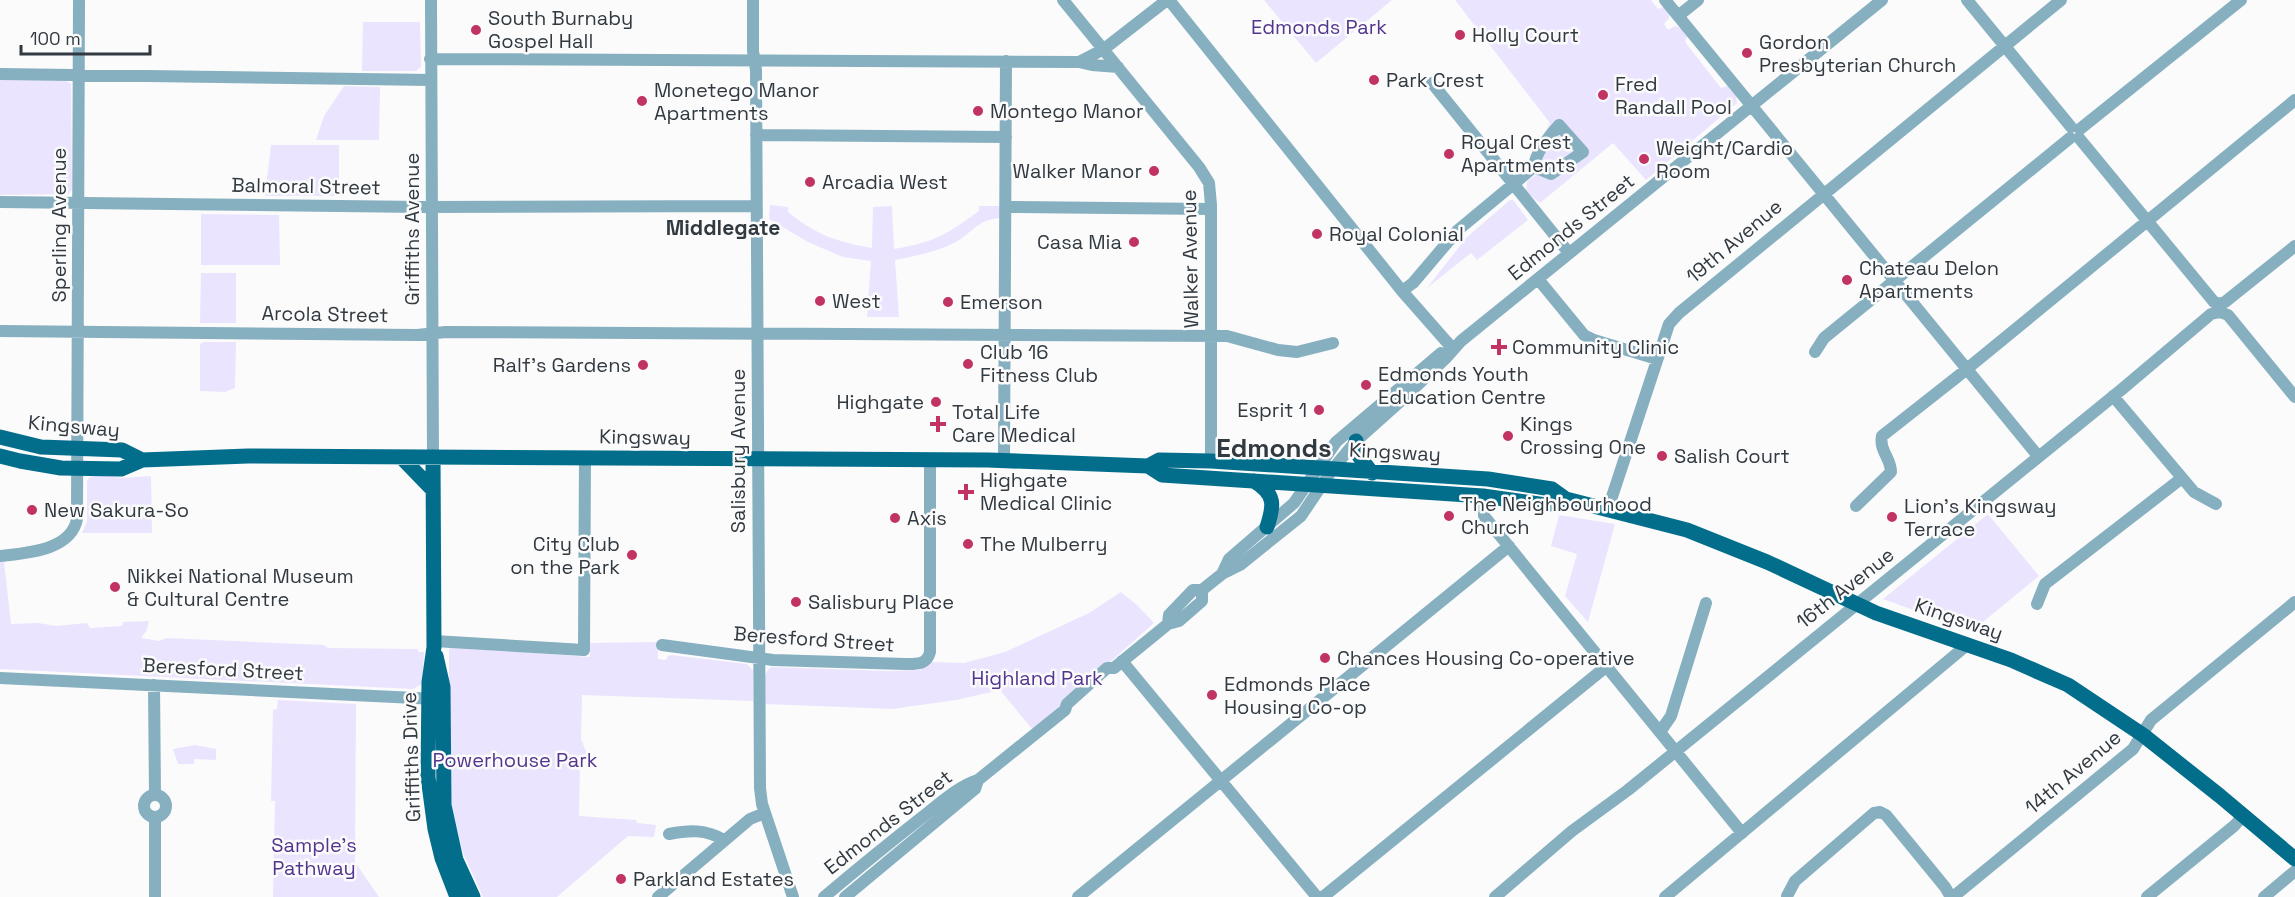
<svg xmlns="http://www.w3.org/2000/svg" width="2295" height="897" font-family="'Space Grotesk',sans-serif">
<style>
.green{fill:#eae4ff}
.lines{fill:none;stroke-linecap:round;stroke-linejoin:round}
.minor{stroke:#86afc0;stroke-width:12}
.major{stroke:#026e8c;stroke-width:15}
.poi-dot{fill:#c13362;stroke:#fbfbfb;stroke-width:2}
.labels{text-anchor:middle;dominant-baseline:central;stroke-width:5;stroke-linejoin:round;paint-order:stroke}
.poi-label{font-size:20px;fill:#313941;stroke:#fbfbfb;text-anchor:start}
.park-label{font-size:20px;fill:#53358e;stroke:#fbfbfb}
.street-label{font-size:20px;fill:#313941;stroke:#fbfbfb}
.neighbourhood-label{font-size:21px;font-weight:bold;fill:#313941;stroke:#fbfbfb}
.district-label{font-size:26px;font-weight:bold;fill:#313941;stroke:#fbfbfb}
</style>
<rect width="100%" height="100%" fill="#fbfbfb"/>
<path class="green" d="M1264 0H1392L1316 63Z
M1455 0H1651L1658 9 1664 7 1669 12V18L1664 24 1668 30 1675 26 1681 28 1687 36 1685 42 1721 88 1728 86 1736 96 1737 103 1646 180 1613 143 1540 203 1526 192 1527 181 1536 175 1527 164 1550 123Z
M363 22H420L421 67 416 71H362Z
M0 79 65 80 71 84 72 189 69 194 0 195Z
M344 86 380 87 379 140H316L324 116Z
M271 145H339V196H265Z
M1510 200H1513L1528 220 1477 260 1471 253 1427 288 1466 238Z
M770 205 788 207V212C818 236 835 241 872 248L873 207 892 206 894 249C935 242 946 235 979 211V206H1003L1004 218C979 217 974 232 954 243 936 252 915 256 895 260L899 317H867L871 261 843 257 808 242 769 219Z
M201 214 279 215 280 265H201Z
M201 273H236V323H200Z
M203 342H236L235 388 225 392 200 391V344Z
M98 474 122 478 151 476 152 533H82L87 522V481L90 477Z
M1988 514 2039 576 1972 631 1883 599Z
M1559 515 1615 524 1588 622 1565 596 1577 554 1551 546Z
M0 562H4L11 624 38 623 56 626 87 623 90 628 122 626 123 622 149 621 147 630 141 638 159 641 166 638 324 645 328 648 417 649 419 652H424L422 684 413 689 0 669Z
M1121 592 1137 605 1154 623 1033 730 1000 690 956 700 892 709 766 704C762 693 761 675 771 667L890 671 920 670 933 662 964 663 1005 652 1089 613Z
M658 642V659L666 660 668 656 671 655 747 664 753 671V701L582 695 581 739 588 757 580 764 579 816 636 820 637 823 656 825 654 837 628 836 557 897H483L463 853 449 795V649L452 647 590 657V643Z
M278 700 356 704 355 862 379 897H273L275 801H271L273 710 277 709Z
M195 745 216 749V760L194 759V764H178L173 749Z"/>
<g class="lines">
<path class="minor" d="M431 0 433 457
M753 0V51L756 70 760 788 762 804 793 897
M1063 0 1199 167 1209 183 1211 205V461
M1169 0 1402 291 1453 349
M1665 0 2038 456
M1967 0 2071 127
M1678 16 1698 0
M430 59 1079 62 1104 49 1167 0
M1079 62 1092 65 1118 67
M0 74 431 80
M1432 83 1569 253
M2080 129 2241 0
M756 135 1006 137
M2079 138 2214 302 2220 304 2225 302 2295 246
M0 202 422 207 756 206
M1006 207 1211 209
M1538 279 1584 335 1594 340 1657 359
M1402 291 1413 283 1458 230 1534 167C1535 152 1550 136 1559 125L1583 152 1551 174 1534 167
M0 331 417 335 446 332 1227 336 1278 350 1297 352 1333 343
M1815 352 1824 338 2070 138
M2113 396 2194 492 2216 504
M1004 460 1006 61
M1483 496 1484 516 1742 833
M1856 506 1891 472C1891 458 1879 451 1882 436L1957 377 2295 100
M1608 509 1669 324 1679 313 2061 0
M0 556C25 553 71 551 77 519L79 0
M1222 574 1229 559 1294 503 1336 442 1441 353
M2037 604 2045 584 2182 478
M1168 624 1169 615 1193 590H1202L1222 574 1240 565 1301 516 1332 470 1356 441 1404 398 1445 359 1461 341 1882 0
M434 641 584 650 585 458
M662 645 773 660 905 664C916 664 927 665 930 652V459
M1122 661 1317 897
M0 678 436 699
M154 685 155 795
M1660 732 1671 716 1706 603
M144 806a11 11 0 1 1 22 0a11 11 0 1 1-22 0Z
M155 817V897
M669 834C689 830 706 829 724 840
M1787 896 1795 881 1874 813 1880 812 1886 815 1945 887 1951 897
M658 897 750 819 765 813
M824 897C856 870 888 844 921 818 939 804 957 787 978 780L1065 710 1067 704 1107 668H1114L1168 624 1179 621 1202 601V590
M845 897 975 789 978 780
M1078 897 1509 546
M1323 897 1607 666
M1495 897 1572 831 1628 790 2121 390 2211 314 2220 312 2228 315 2295 397
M1665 897 1967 645
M1953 897 2133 749 2151 720 2295 602
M2147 897 2234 826 2244 815
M2264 897 2295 871"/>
<path class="major" d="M0 437 41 447 122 450 142 460
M1356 441 1359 456 1372 473
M0 456 20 461 61 468 121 469 142 460 248 456 988 460 1148 466 1159 460 1211 461 1488 479 1552 489 1566 499 1687 530 1767 562 1876 613 2011 660 2068 685 2143 735 2220 796 2295 859
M401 457 433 490
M433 457 434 647 429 682 428 777 435 829 442 858 457 897
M1148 466 1162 475 1483 496 1546 505 1566 499
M1254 481C1276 494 1274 506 1267 527
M436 656 443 687 444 805 456 860 473 897"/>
</g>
<g class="poi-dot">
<circle cx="476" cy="30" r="6"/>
<circle cx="1460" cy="35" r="6"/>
<circle cx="1747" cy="53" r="6"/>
<circle cx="1374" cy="80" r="6"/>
<circle cx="1603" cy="95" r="6"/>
<circle cx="642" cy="101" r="6"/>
<circle cx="978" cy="111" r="6"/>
<circle cx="1449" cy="154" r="6"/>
<circle cx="1644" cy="159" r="6"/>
<circle cx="1154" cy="171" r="6"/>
<circle cx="810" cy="182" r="6"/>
<circle cx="1317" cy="234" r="6"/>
<circle cx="1134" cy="242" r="6"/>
<circle cx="1847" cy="280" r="6"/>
<circle cx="820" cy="301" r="6"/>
<circle cx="948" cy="302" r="6"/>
<path d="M1496 338h6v6h6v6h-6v6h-6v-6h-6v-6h6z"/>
<circle cx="968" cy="364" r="6"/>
<circle cx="643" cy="365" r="6"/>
<circle cx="1366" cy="385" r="6"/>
<circle cx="936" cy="402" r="6"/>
<circle cx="1319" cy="410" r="6"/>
<path d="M935 415h6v6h6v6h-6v6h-6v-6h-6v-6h6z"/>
<circle cx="1508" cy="436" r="6"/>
<circle cx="1662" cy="456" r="6"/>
<path d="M963 483h6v6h6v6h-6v6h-6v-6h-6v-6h6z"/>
<circle cx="32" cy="510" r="6"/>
<circle cx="1449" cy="516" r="6"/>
<circle cx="1892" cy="517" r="6"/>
<circle cx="895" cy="518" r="6"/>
<circle cx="968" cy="544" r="6"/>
<circle cx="632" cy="555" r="6"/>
<circle cx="115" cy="587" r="6"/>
<circle cx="796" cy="602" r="6"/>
<circle cx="1325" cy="658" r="6"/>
<circle cx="1212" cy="695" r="6"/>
<circle cx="621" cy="879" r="6"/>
</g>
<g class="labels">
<g class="poi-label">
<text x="488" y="18">South Burnaby<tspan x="488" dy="23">Gospel Hall</tspan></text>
<text x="1472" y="35">Holly Court</text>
<text x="1759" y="42">Gordon<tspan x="1759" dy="23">Presbyterian Church</tspan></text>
<text x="1386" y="80">Park Crest</text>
<text x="1615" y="84">Fred<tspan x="1615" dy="23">Randall Pool</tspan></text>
<text x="654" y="90">Monetego Manor<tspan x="654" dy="23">Apartments</tspan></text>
<text x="990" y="111">Montego Manor</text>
<text x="1461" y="142">Royal Crest<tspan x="1461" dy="23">Apartments</tspan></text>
<text x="1656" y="148">Weight/Cardio<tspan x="1656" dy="23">Room</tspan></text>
<text x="1142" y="171" text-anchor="end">Walker Manor</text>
<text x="822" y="182">Arcadia West</text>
<text x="1329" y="234">Royal Colonial</text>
<text x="1122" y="242" text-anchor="end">Casa Mia</text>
<text x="1859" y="268">Chateau Delon<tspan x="1859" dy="23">Apartments</tspan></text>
<text x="832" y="301">West</text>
<text x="960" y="302">Emerson</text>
<text x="1512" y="347">Community Clinic</text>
<text x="980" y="352">Club 16<tspan x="980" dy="23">Fitness Club</tspan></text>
<text x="631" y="365" text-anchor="end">Ralf's Gardens</text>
<text x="1378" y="374">Edmonds Youth<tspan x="1378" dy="23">Education Centre</tspan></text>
<text x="924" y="402" text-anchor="end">Highgate</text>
<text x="1307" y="410" text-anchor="end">Esprit 1</text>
<text x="952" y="412">Total Life<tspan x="952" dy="23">Care Medical</tspan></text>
<text x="1520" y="424">Kings<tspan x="1520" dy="23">Crossing One</tspan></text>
<text x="1674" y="456">Salish Court</text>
<text x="980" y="480">Highgate<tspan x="980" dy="23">Medical Clinic</tspan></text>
<text x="1461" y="504">The Neighbourhood<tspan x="1461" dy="23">Church</tspan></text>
<text x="1904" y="506">Lion's Kingsway<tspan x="1904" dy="23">Terrace</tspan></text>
<text x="44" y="510">New Sakura-So</text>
<text x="907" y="518">Axis</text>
<text x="620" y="544" text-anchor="end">City Club<tspan x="620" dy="23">on the Park</tspan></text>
<text x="980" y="544">The Mulberry</text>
<text x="127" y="576">Nikkei National Museum<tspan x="127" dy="23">&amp; Cultural Centre</tspan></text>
<text x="808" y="602">Salisbury Place</text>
<text x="1337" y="658">Chances Housing Co-operative</text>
<text x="1224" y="684">Edmonds Place<tspan x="1224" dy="23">Housing Co-op</tspan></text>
<text x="633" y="879">Parkland Estates</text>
</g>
<g class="park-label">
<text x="1319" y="27">Edmonds Park</text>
<text x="1037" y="678">Highland Park</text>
<text x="515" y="760">Powerhouse Park</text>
<text x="314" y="845">Sample's<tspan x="314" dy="23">Pathway</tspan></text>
</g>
<g class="street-label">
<text transform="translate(306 186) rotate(1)">Balmoral Street</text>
<text transform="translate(59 225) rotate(-90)">Sperling Avenue</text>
<text transform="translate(1571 227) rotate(-39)">Edmonds Street</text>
<text transform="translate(412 229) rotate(-90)">Griffiths Avenue</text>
<text transform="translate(1734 241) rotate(-40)">19th Avenue</text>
<text transform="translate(1190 259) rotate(-91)">Walker Avenue</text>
<text transform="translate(325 314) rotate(1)">Arcola Street</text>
<text transform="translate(74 426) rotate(5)">Kingsway</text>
<text transform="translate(645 437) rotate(1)">Kingsway</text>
<text transform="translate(738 451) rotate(-90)">Salisbury Avenue</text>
<text transform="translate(1395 452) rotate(3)">Kingsway</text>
<text transform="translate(1845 588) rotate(-38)">16th Avenue</text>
<text transform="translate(1959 619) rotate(19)">Kingsway</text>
<text transform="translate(814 639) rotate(4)">Beresford Street</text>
<text transform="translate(223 669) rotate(3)">Beresford Street</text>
<text transform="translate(411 757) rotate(-92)">Griffiths Drive</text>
<text transform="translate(2073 772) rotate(-40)">14th Avenue</text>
<text transform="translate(888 822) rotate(-38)">Edmonds Street</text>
</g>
<g class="neighbourhood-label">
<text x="723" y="227">Middlegate</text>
</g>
<g class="district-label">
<text x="1274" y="448">Edmonds</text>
</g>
</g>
<path d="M21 45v9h129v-9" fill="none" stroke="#313941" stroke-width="3"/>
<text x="30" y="45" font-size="18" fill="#313941" stroke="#fbfbfb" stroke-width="4.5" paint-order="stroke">100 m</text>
</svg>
